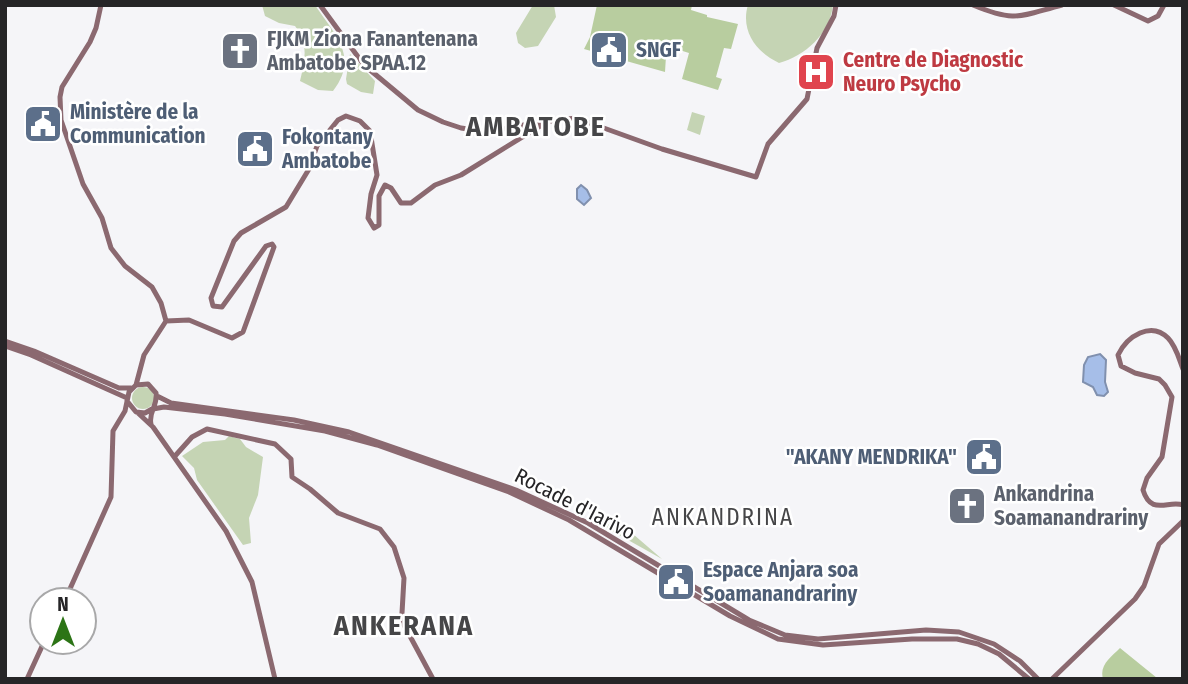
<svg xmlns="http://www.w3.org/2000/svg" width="1188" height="684" font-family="'Fira Sans Condensed',sans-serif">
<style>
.green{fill:#c5d4b4}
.forest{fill:#b8cd9f}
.water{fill:#a6bee8;stroke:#8090ae;stroke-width:2}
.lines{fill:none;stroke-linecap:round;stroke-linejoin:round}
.secondary{stroke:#8b6970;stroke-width:5}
.labels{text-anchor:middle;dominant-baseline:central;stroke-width:5;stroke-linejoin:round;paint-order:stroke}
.worship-label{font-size:21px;font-weight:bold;fill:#5b616d;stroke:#fff;text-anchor:start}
.service-label{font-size:21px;font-weight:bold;fill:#4e5e75;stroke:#fff;text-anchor:start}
.health-label{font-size:21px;font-weight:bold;fill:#be3a42;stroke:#fff;text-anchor:start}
.street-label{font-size:21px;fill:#262527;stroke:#fff}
.neighbourhood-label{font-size:23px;letter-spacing:2px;fill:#464648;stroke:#fff}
.district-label{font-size:28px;font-weight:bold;letter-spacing:2px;fill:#464648;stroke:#fff}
</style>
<rect width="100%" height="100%" fill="#f5f5f8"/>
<path class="green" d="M262 5H315C334 34 360 56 333 91L318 90 300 81C305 60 309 44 295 26L279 23 265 16Z
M533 5H554L556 17 538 46 525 48 518 43 516 33Z
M748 5H833C830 34 805 56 779 63 757 53 740 31 748 5Z
M350 54 375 81 373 94 361 92 347 84 346 79Z
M692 112 705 116 700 135 687 130Z
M132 398a11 11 0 1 1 22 0a11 11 0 1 1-22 0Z
M229 436 240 439 246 447 263 457 258 495 249 518 251 543 243 545 197 480 194 468 182 456 203 442 225 440Z
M612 523 633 534 662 559 603 526Z"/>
<path class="forest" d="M597 5H692L691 10 707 15V17L738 24 731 49 724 48 716 77 722 79 718 90 682 79 689 53 673 48 664 51 666 56 665 72 584 49 590 37Z
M1120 648 1157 678 1158 679H1103C1099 665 1111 657 1120 648Z"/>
<path class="water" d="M581 185 587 190 591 198 584 205 577 199V189Z
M1100 354 1106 360 1105 382 1108 392 1104 396 1097 395 1093 387 1083 382 1084 365 1088 357Z"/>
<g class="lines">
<path class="secondary" d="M101 5 96 28 90 42 62 87 60 97 61 120 83 184 102 218 111 248 125 266 152 287 161 303 166 321
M320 5 364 65 418 110 443 122 461 128 488 132 534 123 576 118 662 149 756 177 768 144 807 99 817 48 834 16 836 5
M973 5C1016 23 1020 16 1062 5
M1114 5 1148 21 1158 16 1164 5
M5 341 34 351 119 388H131
M5 346 31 355 127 398
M1183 369C1179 359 1176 346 1168 338 1151 321 1127 336 1118 355L1121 366 1135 373 1159 379 1165 385 1172 397 1162 457 1147 478 1143 490C1151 516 1168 500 1183 505
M136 385 144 355 166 321 189 320 232 338 243 332 274 247 272 244 266 246 222 307 213 306 211 298 234 241 241 233 286 207 309 169 317 146 338 120 346 116 360 121 370 131 377 175 371 194 368 218 374 228 379 225V196L385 185 391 188 401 203H411L435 185 461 175 545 123
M157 396 171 403 294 420 349 432 516 490 588 523 749 620 785 635 818 639 926 630 959 632 994 644 1020 661 1038 679
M127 401 136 412 145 413 152 409
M153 409 164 407 225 414 325 431 377 445 509 492 569 520 730 616 778 639 823 645 912 639H957L978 644 999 654 1029 679
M138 413 153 427 226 531 252 582 275 679
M175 456 192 437 207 429 275 444 291 459 292 477 310 489 338 513 380 529 394 547 404 578 402 613 404 625 433 679
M65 600 111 497 113 431 125 411 129 392 136 385 148 384 156 393C158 406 148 412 151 424
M27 679 44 642
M1052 679 1135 599 1144 586 1159 544 1183 521"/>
</g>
<defs>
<symbol id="civic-square" viewBox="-11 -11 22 22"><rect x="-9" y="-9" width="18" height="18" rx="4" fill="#5c6f8a" stroke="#fff"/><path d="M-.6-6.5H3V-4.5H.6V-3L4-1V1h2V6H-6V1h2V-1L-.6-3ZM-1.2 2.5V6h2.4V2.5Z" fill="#fff"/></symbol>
<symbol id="church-square" viewBox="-11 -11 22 22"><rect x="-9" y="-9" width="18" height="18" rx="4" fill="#6b7280" stroke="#fff"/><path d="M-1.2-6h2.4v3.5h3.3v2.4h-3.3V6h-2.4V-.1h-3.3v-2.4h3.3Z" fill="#fff"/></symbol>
<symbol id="hospital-square" viewBox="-11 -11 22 22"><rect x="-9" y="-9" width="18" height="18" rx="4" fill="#e0444e" stroke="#fff"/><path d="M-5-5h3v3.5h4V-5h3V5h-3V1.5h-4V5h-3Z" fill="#fff"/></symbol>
</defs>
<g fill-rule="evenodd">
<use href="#civic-square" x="587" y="28" width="44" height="44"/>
<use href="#church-square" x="218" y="29" width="44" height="44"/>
<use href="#hospital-square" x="794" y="50" width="44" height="44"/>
<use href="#civic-square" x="21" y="102" width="44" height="44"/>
<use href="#civic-square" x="233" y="127" width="44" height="44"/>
<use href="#civic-square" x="962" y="435" width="44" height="44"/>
<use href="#church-square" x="945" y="484" width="44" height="44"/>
<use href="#civic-square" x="654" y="560" width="44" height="44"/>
</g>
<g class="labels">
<g class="worship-label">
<text x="267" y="39">FJKM Ziona Fanantenana<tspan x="267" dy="24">Ambatobe SPAA.12</tspan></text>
<text x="994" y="494">Ankandrina<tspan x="994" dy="24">Soamanandrariny</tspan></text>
</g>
<g class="service-label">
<text x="636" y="50">SNGF</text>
<text x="70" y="112">Ministère de la<tspan x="70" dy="24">Communication</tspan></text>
<text x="282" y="137">Fokontany<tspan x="282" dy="24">Ambatobe</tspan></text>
<text x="957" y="457" text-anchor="end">"AKANY MENDRIKA"</text>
<text x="703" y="570">Espace Anjara soa<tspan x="703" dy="24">Soamanandrariny</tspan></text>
</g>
<g class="health-label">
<text x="843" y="60">Centre de Diagnostic<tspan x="843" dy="24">Neuro Psycho</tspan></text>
</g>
<g class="street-label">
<text transform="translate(575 504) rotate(27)">Rocade d'Iarivo</text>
</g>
<g class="neighbourhood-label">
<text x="723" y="517">ANKANDRINA</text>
</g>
<g class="district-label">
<text x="536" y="126">AMBATOBE</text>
<text x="404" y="625">ANKERANA</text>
</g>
</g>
<rect width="1188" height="684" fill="none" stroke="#262527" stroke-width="14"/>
<g transform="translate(63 621)"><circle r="33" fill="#ffffff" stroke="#a8a8a9" stroke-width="2"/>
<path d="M0-5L12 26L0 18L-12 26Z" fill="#2c7416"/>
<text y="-10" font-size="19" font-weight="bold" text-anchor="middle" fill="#262527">N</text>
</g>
</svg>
